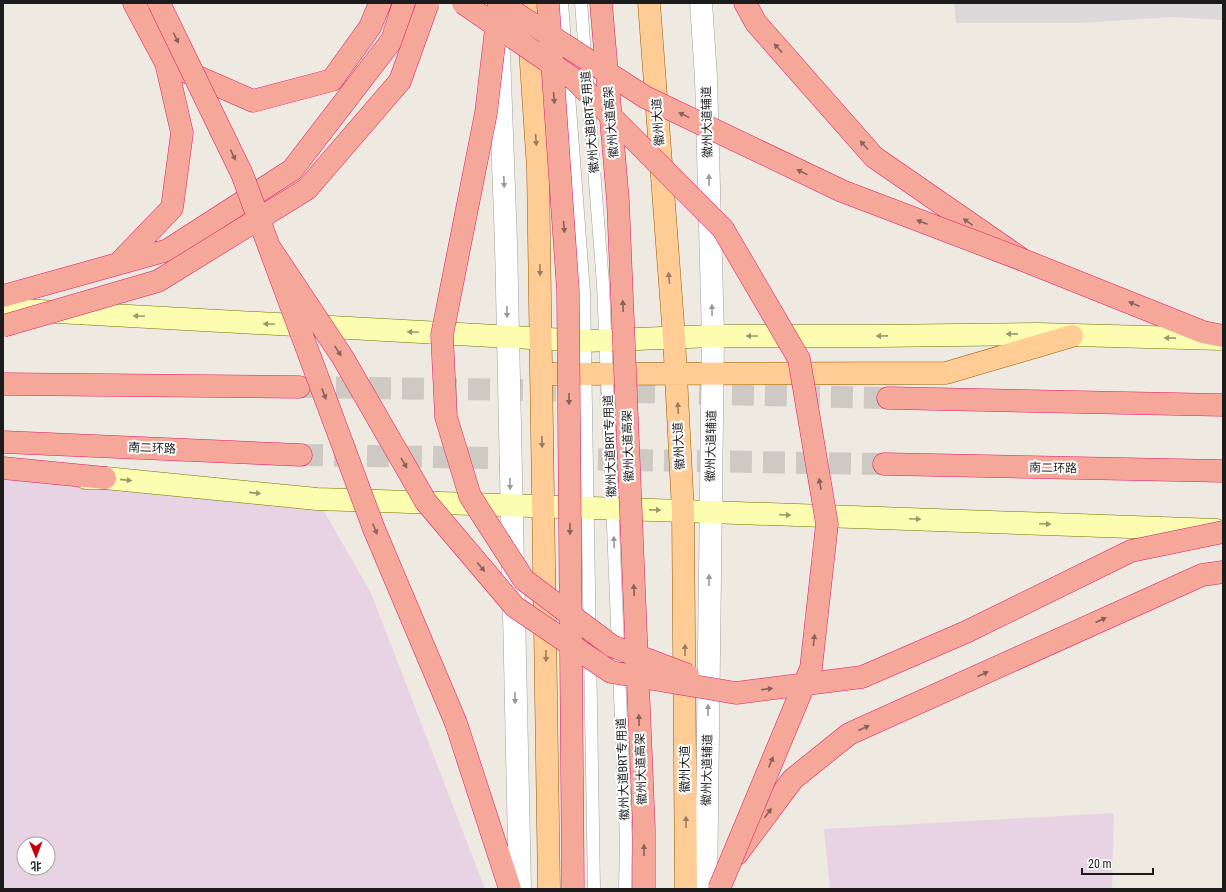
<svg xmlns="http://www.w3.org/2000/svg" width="1226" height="892" font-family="'Roboto Condensed','Noto Sans SC',sans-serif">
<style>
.residential{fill:#dbd9d9}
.industrial{fill:#e8d3e5;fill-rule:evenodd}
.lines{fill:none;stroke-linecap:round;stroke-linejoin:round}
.trunk-tunnel{stroke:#cecac3;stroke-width:22;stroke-dasharray:22 11;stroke-linecap:butt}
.service-casing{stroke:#a3a3a3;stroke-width:13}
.tertiary-casing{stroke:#a3a3a3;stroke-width:23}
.secondary-casing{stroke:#707700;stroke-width:23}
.primary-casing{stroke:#955c00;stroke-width:23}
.trunk-casing{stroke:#e11a69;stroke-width:23}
.service{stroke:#fff;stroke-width:12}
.tertiary{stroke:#fff;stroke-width:22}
.secondary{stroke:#fdfdb1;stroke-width:22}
.primary{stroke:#ffcc96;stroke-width:22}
.trunk{stroke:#f5a89a;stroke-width:22}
.trunk-bridge-casing{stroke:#e11a69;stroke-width:23;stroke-linecap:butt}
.trunk-bridge{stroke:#f5a89a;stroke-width:22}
.oneway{fill:#88625b}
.oneway2{fill:#997d5f}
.oneway3{fill:#999}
.oneway4{fill:#98986e}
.labels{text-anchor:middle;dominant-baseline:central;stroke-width:4;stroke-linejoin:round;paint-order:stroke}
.street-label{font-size:12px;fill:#1c1c1c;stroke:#fff}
</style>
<rect width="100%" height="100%" fill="#eee9e1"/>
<path class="residential" d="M954 3H1223V20L1173 17 1079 23H956Z"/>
<path class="industrial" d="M3 477 317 499 371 593 485 889H3ZM24 844H48V868H24Z
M1114 813 1112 889H830L824 829Z"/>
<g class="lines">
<path class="trunk-tunnel" d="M303 387 590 391 888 398
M301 455 884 464"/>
<defs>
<path id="service" d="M562 3 584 292 594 889
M581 3 603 284 626 840 625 889"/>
<path id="tertiary" d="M701 3 706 77 713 336 706 889
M499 54 506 243 520 889"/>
<path id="secondary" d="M3 309 585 341 713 336H876L1038 334 1220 339
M86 478H105L317 499 683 511 1216 530"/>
<path id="primary" d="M527 3 538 169 549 889
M649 3 674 337 683 511 686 889
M541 374 946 373 1072 336"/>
<path id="trunk" d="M745 3 756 23 874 157 1023 260 1203 332 1223 336
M182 70 253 101 332 80 370 27 380 3
M119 263 172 208 182 133 166 63 134 3
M3 296 168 250 292 170 392 40 404 3
M3 384 299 387
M888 398 1223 405
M3 442 301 455
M884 464 1223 471
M3 468 105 478
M456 723 510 889
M737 854 793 779 849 734 1202 575 1223 572"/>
</defs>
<use href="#service" class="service-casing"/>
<use href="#tertiary" class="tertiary-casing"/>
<use href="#secondary" class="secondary-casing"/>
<use href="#primary" class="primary-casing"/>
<use href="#trunk" class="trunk-casing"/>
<use href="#service" class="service"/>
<use href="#tertiary" class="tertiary"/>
<use href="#secondary" class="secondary"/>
<use href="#primary" class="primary"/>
<use href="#trunk" class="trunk"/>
<defs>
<path id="trunk-bridge" d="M159 3 242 174 374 529 456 723
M463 3 575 80 723 229 799 359 827 524 811 668 719 889
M499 3 486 113 442 335 446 417 470 496 524 580 612 646 688 675
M500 3 645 97 842 191 1023 260
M548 3 568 291 573 889
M601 3 618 201 644 829V889
M270 248 343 358 426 502 515 607 611 672 736 693 862 677 966 632 1131 551 1223 532
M3 326 158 281 307 189 400 81 428 3"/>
</defs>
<use href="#trunk-bridge" class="trunk-bridge-casing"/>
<use href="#trunk-bridge" class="trunk-bridge"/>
</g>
<defs><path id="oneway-solid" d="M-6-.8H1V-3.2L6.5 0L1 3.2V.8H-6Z"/></defs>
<g class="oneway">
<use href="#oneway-solid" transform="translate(176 38) rotate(64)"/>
<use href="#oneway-solid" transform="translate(778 48) rotate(-132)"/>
<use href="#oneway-solid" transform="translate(554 98) rotate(86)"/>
<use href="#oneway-solid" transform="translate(684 115) rotate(-154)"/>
<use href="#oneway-solid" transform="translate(864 145) rotate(-132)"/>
<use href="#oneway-solid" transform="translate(233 155) rotate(64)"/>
<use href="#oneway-solid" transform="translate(802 172) rotate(-154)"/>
<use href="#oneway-solid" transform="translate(922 222) rotate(-159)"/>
<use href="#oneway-solid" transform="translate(968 222) rotate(-145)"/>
<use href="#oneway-solid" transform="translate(564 227) rotate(86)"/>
<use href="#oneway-solid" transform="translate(1134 304) rotate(-158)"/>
<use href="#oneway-solid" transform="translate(623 306) rotate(-92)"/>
<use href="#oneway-solid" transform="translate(338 351) rotate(57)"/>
<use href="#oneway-solid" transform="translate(324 394) rotate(70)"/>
<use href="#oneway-solid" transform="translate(569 399) rotate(90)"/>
<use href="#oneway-solid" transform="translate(404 463) rotate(60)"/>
<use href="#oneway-solid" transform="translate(820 484) rotate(-100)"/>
<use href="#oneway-solid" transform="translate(375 529) rotate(68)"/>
<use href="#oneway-solid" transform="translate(570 529) rotate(90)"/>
<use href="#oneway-solid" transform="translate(481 567) rotate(50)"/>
<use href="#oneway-solid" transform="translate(634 590) rotate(-92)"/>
<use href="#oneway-solid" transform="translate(1101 620) rotate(-24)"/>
<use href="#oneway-solid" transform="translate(814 640) rotate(-84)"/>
<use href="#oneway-solid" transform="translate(983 674) rotate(-24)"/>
<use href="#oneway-solid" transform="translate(767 689) rotate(-7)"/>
<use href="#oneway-solid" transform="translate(639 720) rotate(-92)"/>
<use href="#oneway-solid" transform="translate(864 728) rotate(-24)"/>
<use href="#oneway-solid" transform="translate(771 762) rotate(-67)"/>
<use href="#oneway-solid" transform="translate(768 813) rotate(-54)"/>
<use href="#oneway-solid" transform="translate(644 850) rotate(-90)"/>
</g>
<g class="oneway2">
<use href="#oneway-solid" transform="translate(536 140) rotate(86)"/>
<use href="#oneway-solid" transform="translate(540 270) rotate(89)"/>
<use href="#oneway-solid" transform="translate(669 278) rotate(-95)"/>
<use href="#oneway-solid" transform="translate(678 408) rotate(-93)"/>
<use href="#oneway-solid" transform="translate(542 442) rotate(89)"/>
<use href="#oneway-solid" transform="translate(685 650) rotate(-90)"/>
<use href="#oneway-solid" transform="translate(546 656) rotate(89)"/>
<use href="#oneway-solid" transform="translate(686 822) rotate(-90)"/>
</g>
<g class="oneway3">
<use href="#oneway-solid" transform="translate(709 180) rotate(-91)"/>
<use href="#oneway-solid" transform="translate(504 182) rotate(88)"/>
<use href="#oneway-solid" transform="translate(712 310) rotate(-91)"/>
<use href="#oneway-solid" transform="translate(507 312) rotate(89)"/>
<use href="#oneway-solid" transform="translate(510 484) rotate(89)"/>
<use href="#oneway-solid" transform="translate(614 542) rotate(-92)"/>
<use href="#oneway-solid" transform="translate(709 580) rotate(-89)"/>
<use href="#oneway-solid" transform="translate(515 698) rotate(89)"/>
<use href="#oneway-solid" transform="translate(708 710) rotate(-89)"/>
</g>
<g class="oneway4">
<use href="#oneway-solid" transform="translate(139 316) rotate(-177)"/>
<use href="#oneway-solid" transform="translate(269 324) rotate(-177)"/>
<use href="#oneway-solid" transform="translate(413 332) rotate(-177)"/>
<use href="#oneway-solid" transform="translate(1012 334) rotate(179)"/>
<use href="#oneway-solid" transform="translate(752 336) rotate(-180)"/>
<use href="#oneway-solid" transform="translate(882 336) rotate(179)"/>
<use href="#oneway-solid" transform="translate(1170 338) rotate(-179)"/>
<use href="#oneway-solid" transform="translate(126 480) rotate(6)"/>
<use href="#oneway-solid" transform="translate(255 493) rotate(6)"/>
<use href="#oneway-solid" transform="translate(655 510) rotate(1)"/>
<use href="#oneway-solid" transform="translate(785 515) rotate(2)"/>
<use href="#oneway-solid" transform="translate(915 519) rotate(2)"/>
<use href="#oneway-solid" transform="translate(1045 524) rotate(2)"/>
</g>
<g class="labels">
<g class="street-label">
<text transform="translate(590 122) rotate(-95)">徽州大道BRT专用道</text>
<text transform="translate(611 122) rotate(-95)">徽州大道高架</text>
<text transform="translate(658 122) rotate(-94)">徽州大道</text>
<text transform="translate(707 122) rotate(-91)">徽州大道辅道</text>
<text transform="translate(610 446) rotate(-92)">徽州大道BRT专用道</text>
<text transform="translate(628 446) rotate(-92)">徽州大道高架</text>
<text transform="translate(679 446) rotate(-93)">徽州大道</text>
<text transform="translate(711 446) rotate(-89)">徽州大道辅道</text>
<text transform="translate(152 448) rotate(2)">南二环路</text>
<text transform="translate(1053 468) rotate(1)">南二环路</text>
<text transform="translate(623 769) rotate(-92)">徽州大道BRT专用道</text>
<text transform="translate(641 769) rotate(-92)">徽州大道高架</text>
<text transform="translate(685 769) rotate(-90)">徽州大道</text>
<text transform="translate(707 770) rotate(-89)">徽州大道辅道</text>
</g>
</g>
<rect width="1226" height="892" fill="none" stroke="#1c1c1c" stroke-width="8"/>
<g transform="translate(36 856) rotate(179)"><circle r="19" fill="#ffffff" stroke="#a4a4a4"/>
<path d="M0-3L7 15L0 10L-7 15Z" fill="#c9000b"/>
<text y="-6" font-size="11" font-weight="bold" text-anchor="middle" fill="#1c1c1c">北</text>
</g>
<path d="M1082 868v6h71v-6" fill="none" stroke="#1c1c1c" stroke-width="2"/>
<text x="1088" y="868" font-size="12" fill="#1c1c1c" stroke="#ffffff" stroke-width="3" paint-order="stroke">20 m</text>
</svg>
